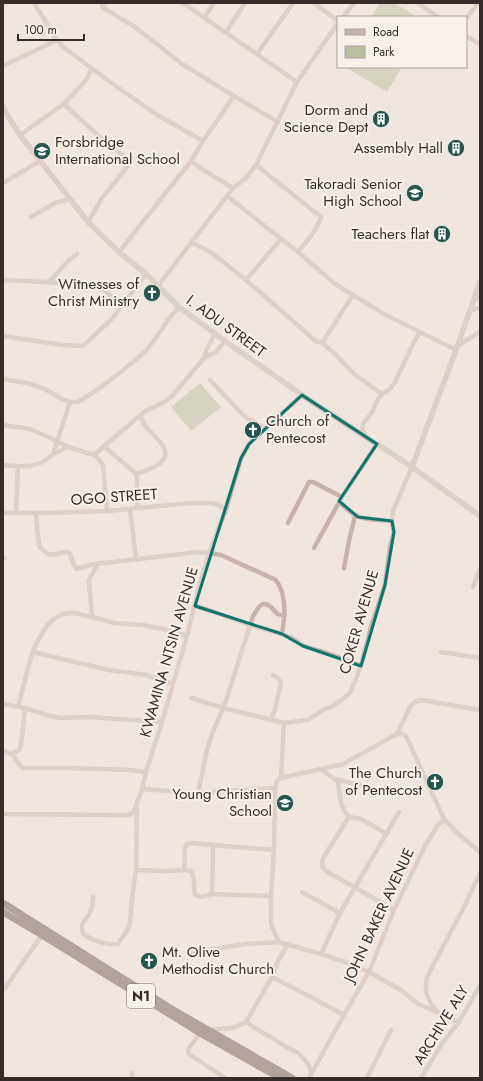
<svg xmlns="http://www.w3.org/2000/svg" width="483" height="1081" font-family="Jost,sans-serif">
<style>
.green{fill:#babea0}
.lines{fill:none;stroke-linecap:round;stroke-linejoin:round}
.minor{stroke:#c8b3ac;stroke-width:4.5}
.tertiary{stroke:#c8b3ac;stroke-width:5.5}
.trunk{stroke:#66524f;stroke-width:7}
.marked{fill:none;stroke:#0f766e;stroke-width:3;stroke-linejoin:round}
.labels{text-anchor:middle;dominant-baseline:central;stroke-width:4;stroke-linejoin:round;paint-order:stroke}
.shield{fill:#f8f0eb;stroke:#706764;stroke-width:1}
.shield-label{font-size:14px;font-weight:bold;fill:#362c2a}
.poi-label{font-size:15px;fill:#362c2a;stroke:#f8f0eb;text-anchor:end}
.street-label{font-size:15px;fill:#362c2a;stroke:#f8f0eb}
</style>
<rect width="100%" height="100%" fill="#f0e5df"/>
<path class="green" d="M380 3H394L417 17H371Z
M345 67H402L387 92Z
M200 383 221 407 191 431 171 407Z"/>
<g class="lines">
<path class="minor" d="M34 3 57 40 63 47 117 87 159 116 203 141 234 96
M105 3 102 7 135 27 182 64 234 96 278 122
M183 3 297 82
M314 3 338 21
M418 3 438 17
M343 17 354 3
M204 18 214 3
M466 19 478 3
M226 32 245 3
M466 36 480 44
M257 54 293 3
M3 66 57 40
M64 104 104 141 131 162 102 198 88 222
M20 135 64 104 86 80 92 68
M191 161 203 141
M256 165 321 217C319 228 305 243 298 252
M3 183 40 161
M227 196 298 252 335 284 384 314 456 350
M31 217 55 203 70 199
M191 242 212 253 246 280 317 342H321L324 340 353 295
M119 252 191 161 205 171 233 188
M3 280 65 283 101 288 108 293 121 307
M246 280 281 239
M49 282 69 260 77 254
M158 286 233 188 245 179 256 165 297 82 338 23
M475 295 480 302
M470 310 480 308
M3 336 63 345 78 346 84 345 111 320 146 274
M321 342 335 354 354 374 382 394
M457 346 480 332
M204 358 216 352 225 341
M3 379 27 383 45 389 62 399 70 402H78L97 390 121 372 146 351 158 335 167 321 179 307
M210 380 244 416 264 428
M3 425 30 429 57 441 68 447 94 455 144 412 166 401 173 395 204 358 207 348 215 334
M365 435 362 429 363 424 373 411 375 405 378 399 382 394 390 389 395 382 414 342 420 332
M104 446 136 474 137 477V508
M53 454 68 447
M94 455 99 459 103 465 107 511
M3 465C23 467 38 469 53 454L70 402
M136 474C142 471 150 470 156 466 178 453 156 438 146 427 143 423 142 419 140 416
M340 502C356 521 368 519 392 521
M130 509 136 559
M3 513H47L107 511 191 503H208L216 504 226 509
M16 514 18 467
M36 514 37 529 39 546C53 561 53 552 69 552L76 569H77L90 565 100 563
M288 523 309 482H313L342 497
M314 548 342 497 377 444
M3 558H4
M344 568 349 541 355 516
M473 587 480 569
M195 606 214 612 250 625 282 634 293 639 303 646 333 655 361 666
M187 636 163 629 142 625 114 623 92 617 89 580 97 565 100 563H104L199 552 209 553 221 555 276 580C287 596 285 615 282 634
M441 652 480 658
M32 653C40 637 49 613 71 613 78 613 85 616 92 617
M191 698 223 708 284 723 308 720 323 710 333 706 348 695 351 691 361 666 371 627 385 585 390 547 394 532 392 521 393 511 412 467
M3 704 25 708 50 716 61 718 90 717 162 722
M18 707 32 653H37L109 670 146 675 173 684
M271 720 275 709 281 683 278 678 273 675
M397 734H402L406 736 444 819 457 833 480 852
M3 751C18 754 13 760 23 768H69L131 770 146 772
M12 754 19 750 21 745 25 708
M321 769 338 782 341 803 344 810 349 817 361 819 387 834
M281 778 284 723
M336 779 363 786
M142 789 198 793 275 788 277 781 281 778 343 764 397 734 409 709 412 704 417 701 421 700 480 710
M198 793 207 750 212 734 226 701 253 616C255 613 258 607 261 605 269 601 273 611 278 614 279 615 283 615 285 615
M3 814 129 815 134 811 142 789 146 772 162 722 187 636 200 583 209 553 226 509 241 458 249 444 255 437 302 395
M349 817 323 858 322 866 326 871 394 910
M274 850 271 896V922L272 927 279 942
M136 870 167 871 183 870C188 862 181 851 187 844L190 843 274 850 275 788
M183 870 191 871C196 879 193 887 195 895L201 897 212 894 271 896
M302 892 340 913
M212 894 213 845
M93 897C93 902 92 908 90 912 88 917 83 921 82 926 79 940 109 945 118 944L128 929 130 923 133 890 136 870 137 808
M191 952 246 944 279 942 321 954 348 963 369 972 401 990 418 1004 441 1014
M321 954 340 913 399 812
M272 977 305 994 344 1015
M3 991 42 935
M246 1022 258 1030 274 1039 286 1047 298 1053 306 1061 312 1072
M459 1022C453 1020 446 1017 441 1014 429 1006 423 991 427 977L464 907 480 873
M209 1030 231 1028 238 1026 246 1022 272 977 278 961 288 944
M200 1033 189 1048 188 1051 189 1054 225 1078
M132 1073V1078
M309 1078 344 1015 369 972 394 910 425 846 438 825 444 819
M367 1078 391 1030
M421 1078 443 1042 459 1022 480 985"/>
<path class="tertiary" d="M3 106 9 118 20 135 88 222 119 252 146 274 179 307 225 341 302 395 412 467 480 516
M412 467 456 350 480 282"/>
<path class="trunk" d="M3 903 119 976 175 1011 292 1078
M3 912 42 935 200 1033 280 1078"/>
</g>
<path d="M0 0H483V1081H0ZM302 395 377 444 339 501 358 517 392 521 394 532 385 585 361 666 303 646 282 634 195 606 241 458 249 444Z" fill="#f0e5df" fill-opacity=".55" fill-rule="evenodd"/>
<path class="marked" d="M302 395 377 444 339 501 358 517 392 521 394 532 385 585 361 666 303 646 282 634 195 606 241 458 249 444Z"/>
<defs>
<symbol id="building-disc" viewBox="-11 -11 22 22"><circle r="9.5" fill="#23544e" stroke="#f8f0eb"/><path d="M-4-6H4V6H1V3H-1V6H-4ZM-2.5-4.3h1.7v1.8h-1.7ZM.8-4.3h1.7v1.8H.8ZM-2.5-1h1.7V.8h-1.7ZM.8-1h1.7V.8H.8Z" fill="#fff"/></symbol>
<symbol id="school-disc" viewBox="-11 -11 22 22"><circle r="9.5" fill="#23544e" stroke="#f8f0eb"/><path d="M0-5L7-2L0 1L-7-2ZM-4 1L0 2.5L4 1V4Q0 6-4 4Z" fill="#fff"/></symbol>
<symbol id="church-disc" viewBox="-11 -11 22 22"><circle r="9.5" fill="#23544e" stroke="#f8f0eb"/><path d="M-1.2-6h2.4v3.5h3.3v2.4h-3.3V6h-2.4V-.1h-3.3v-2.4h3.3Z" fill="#fff"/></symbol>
</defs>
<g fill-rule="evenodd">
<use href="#building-disc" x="371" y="109" width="20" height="20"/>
<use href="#building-disc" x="446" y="138" width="20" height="20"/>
<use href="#school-disc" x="32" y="141" width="20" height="20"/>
<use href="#school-disc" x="405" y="183" width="20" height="20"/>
<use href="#building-disc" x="432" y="224" width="20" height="20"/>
<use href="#church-disc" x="142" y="283" width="20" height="20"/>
<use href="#church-disc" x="243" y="420" width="20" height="20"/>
<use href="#church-disc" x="425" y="772" width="20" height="20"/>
<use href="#school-disc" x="275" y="793" width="20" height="20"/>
<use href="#church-disc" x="139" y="951" width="20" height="20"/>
</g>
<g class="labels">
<rect class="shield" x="127" y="984" width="28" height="24" rx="3"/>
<g class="shield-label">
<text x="141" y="996">N1</text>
</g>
<g class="poi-label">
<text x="368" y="110">Dorm and<tspan x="368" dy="17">Science Dept</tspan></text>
<text x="55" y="142" text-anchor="start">Forsbridge<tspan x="55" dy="17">International School</tspan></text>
<text x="443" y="148">Assembly Hall</text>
<text x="402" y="184">Takoradi Senior<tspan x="402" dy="17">High School</tspan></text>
<text x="429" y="234">Teachers flat</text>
<text x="139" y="284">Witnesses of<tspan x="139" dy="17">Christ Ministry</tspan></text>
<text x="266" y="421" text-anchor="start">Church of<tspan x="266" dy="17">Pentecost</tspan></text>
<text x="422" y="773">The Church<tspan x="422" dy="17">of Pentecost</tspan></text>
<text x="272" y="794">Young Christian<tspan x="272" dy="17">School</tspan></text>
<text x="162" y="952" text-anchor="start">Mt. Olive<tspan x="162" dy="17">Methodist Church</tspan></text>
</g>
<g class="street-label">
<text transform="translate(226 326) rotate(36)">I. ADU STREET</text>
<text transform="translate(114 497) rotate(-4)">OGO STREET</text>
<text transform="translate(359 622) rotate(-74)">COKER AVENUE</text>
<text transform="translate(169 652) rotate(-74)">KWAMINA NTSIN AVENUE</text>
<text transform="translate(379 915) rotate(-65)">JOHN BAKER AVENUE</text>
<text transform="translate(441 1025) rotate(-58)">ARCHIVE ALY</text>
</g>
</g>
<rect width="483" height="1081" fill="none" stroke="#362c2a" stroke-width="8"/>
<rect x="337" y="16" width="130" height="52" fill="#f8f0eb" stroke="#aaa29e"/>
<rect x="345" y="29" width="20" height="6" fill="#c8b3ac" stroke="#aaa29e"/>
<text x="373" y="36" font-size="12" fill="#362c2a">Road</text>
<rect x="345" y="46" width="20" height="12" fill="#babea0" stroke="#aaa29e"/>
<text x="373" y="56" font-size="12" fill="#362c2a">Park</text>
<path d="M18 34v6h66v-6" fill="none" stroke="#362c2a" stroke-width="2"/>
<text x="24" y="34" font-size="12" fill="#362c2a" stroke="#f8f0eb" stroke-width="3" paint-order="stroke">100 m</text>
</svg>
